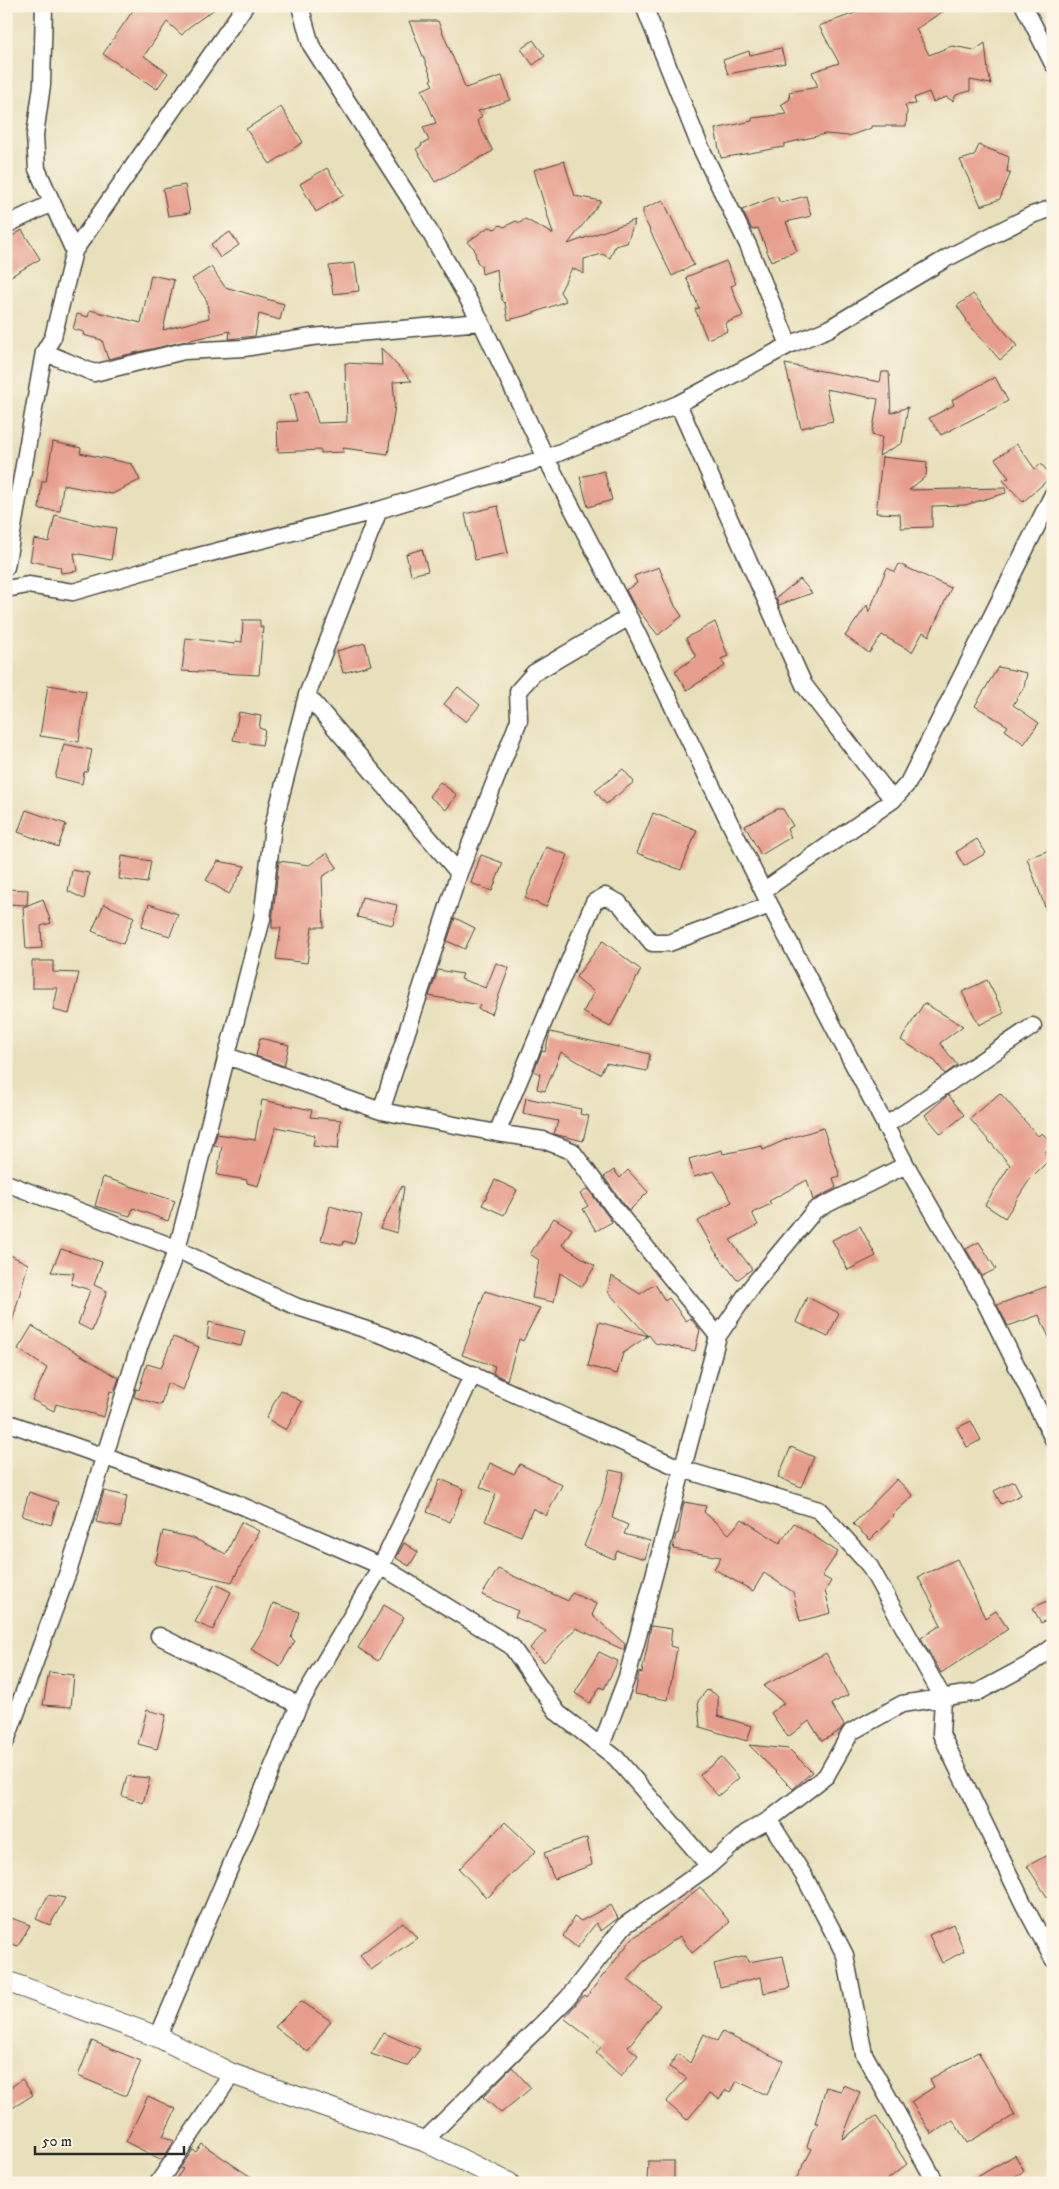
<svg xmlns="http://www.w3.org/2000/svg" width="1059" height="2189" font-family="'IM FELL DW Pica',serif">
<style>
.building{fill:#e79d8c}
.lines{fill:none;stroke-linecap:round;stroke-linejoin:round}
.minor-casing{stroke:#474641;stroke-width:19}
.tertiary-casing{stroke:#474641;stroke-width:22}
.minor{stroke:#fff;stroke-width:16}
.tertiary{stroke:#fff;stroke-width:20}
</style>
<rect width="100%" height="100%" fill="#fcf5e5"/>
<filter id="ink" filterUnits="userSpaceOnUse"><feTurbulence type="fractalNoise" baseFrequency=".02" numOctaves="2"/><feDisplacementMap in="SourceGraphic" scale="10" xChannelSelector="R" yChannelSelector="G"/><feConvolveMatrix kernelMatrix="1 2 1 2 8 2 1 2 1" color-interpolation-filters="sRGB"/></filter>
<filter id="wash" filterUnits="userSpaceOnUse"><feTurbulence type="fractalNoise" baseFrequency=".0096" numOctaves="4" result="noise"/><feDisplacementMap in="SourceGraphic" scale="20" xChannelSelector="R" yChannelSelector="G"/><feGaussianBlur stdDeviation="1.12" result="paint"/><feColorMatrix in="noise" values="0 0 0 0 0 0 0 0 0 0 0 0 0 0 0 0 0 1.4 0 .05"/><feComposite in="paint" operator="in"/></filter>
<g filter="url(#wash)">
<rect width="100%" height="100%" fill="#e8e0bb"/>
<g id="blocks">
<path class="building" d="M136 6H219L189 27 182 35 167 22 144 56 168 73 157 89 103 54Z
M854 6H951L916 29 929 55 952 46 975 50 985 43 988 71 991 84 970 80V91L956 95 953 101 946 97 933 102 929 92 914 98 916 104 905 105 907 111 906 126H871V128L849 136 825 134 784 144V147L721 158 715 129 752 121V118L787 114 781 105 790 99 789 92 818 87 812 72 839 63 819 26 855 13Z
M409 21H438L456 65H457L465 88 502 76 510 100 478 111 482 116 477 121 493 151 435 182 416 149 422 146 421 144 429 141 423 127 436 123 422 90 433 85 430 80 432 79Z
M533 40 545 56 533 65 521 49Z
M781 48 785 63 728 74 723 60 749 51 750 55Z
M281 107 303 142 270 164 246 129Z
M979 145 1009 157 1007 172H1011L1000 199 981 206 960 160 974 156Z
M564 161 575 196 601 201 568 244 635 220 627 243 615 246 610 258 602 254 584 259V274L572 268 560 292 566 301 528 315 508 320 505 303 502 300 501 293 499 291 497 269 482 274 481 265 477 262 474 248 467 242 489 227 495 229 500 225 504 227 516 221 520 223 525 219 553 234 534 170Z
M327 168 344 195 316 212 300 184Z
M185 185 190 213 168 216 163 189Z
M777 196 780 203 806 196 811 216 786 222 797 251 771 261 758 228 752 230 742 210Z
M663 200 694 265 672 276 643 216V209Z
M22 230 40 259 6 279V240Z
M230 232 239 245 220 258 211 244Z
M726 261 736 284 731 286 743 316 725 323 728 331 707 339 695 309 699 308 686 277Z
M355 263 359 291 333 294 329 266Z
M211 267 225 287 284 304 280 320 259 314 255 336 229 339 230 331 108 359 102 340 83 335 84 332 73 329 77 314 88 317 90 310 141 323 151 275 174 280 163 330 209 318 207 301 192 279Z
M973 294 1017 346 1000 360 966 321 967 320 957 306Z
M381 348 412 381 393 382 395 405 388 454 343 448 344 452 321 453V450L278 452 277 422 297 421 290 395 308 390 318 423 347 422 345 363 382 365Z
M785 364 880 382 882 372H889L891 413 908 407 902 443 879 456 882 437 872 435 878 399 826 389 833 421 801 428Z
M995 377 1008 401 941 435 929 418 954 405 952 400Z
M53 442 81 448 80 453 132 464 140 480 112 494 63 485 60 511 39 509 42 481H46Z
M1017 444 1035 469 1041 464 1052 476 1023 502 1003 480 1009 478 995 459Z
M882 457 927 462 926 476 909 490 1005 488 1006 493 965 505 932 506V527L901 528 900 514 876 513Z
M604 471 612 500 588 507 580 477Z
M498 506 508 553 475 560 465 514Z
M55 515 95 525 116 528 111 560 74 553 77 571 61 573 60 567 30 561 34 539 49 542Z
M422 549 428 571 411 575 406 554Z
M899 564 951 588 929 636 923 632 912 652 882 635 869 653 845 636 867 605 869 612 887 568 895 572Z
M659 567 675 606 682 616 658 635 634 605 626 590 637 583 634 576Z
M800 579 812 593 779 605 776 598Z
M243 620H260V627H263L259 675 182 671 186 638 235 644V641L242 642Z
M715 622 728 656 721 659 725 666 687 690 675 671 696 657 686 638Z
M365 643 371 665 343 673 337 651Z
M998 667 1027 673 1024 687 1013 705 1039 723 1024 744 1005 730 1008 726 975 706Z
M48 685 86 691 79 742 40 736Z
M458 687 480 705 466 722 444 704Z
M239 712 261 716 259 728 265 730 262 745 233 740Z
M64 744 92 750 87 772H84L82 784 55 777Z
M623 769 634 782 606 804 595 791Z
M440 782 457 795 446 810 429 796Z
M777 809H783L793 826 787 829 791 837 761 855 745 826Z
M26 810 66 824 58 847 18 832Z
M653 813 697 830 681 870 637 853Z
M977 839 986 853 964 866 956 852Z
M546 847 568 855 546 907 525 898Z
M1053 849V923H1051L1027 858Z
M327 853 337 867 322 877 324 927H312L307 963 276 959 281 928H272V922L279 861 309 865Z
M481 855 503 863 492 891 471 883Z
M122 856 151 861 147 883 119 879Z
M218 861 245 866 229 894 206 880Z
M72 870 89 873 84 899 68 891Z
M6 889 28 890 27 905 6 904Z
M362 897 397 905 393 925 357 917Z
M43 899 51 923 41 926 42 948 26 949 23 907Z
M104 904 134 917 123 944 92 931Z
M149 904 178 914 170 936 141 927Z
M455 918 475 928 465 949 447 941Z
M603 941 641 970 610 1027 583 1012 594 992 576 977Z
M32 961H53V972L79 973 69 1014 53 1010 58 988H32Z
M496 963 509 968 492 1014 478 1009 480 1005 429 996 438 970 463 974 461 979 486 988Z
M987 980 1004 1013 979 1025 962 992Z
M924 1003 963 1026 940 1043 957 1065 945 1074 935 1061 901 1040Z
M550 1032 650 1054 647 1071 606 1063 600 1074 561 1052 545 1091 537 1089 540 1074 534 1071 542 1051 545 1052Z
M260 1038 289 1045 284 1066 256 1056Z
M1000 1093 1038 1136 1042 1133 1053 1144 1045 1152 1051 1158 1030 1179 1005 1218 985 1205 1010 1165 970 1119Z
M948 1095 964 1115 941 1134 925 1115Z
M526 1098 581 1109 580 1114 589 1116 583 1141 554 1134 558 1121 523 1114Z
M262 1100 312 1110 310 1117 341 1120 338 1149 313 1146 315 1135 276 1127 258 1186 247 1183V1180L217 1175 222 1147 214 1145 217 1134 255 1140Z
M823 1128 840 1176 833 1178 836 1188 813 1200 807 1180 769 1201 771 1204 752 1213 758 1225 730 1240 752 1269 737 1280 714 1250 698 1221 732 1202 714 1171 694 1177 689 1159 722 1150 723 1154 762 1146 763 1150 787 1139Z
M614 1170 620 1178 628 1170 648 1192 629 1211 604 1177Z
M103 1177 175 1201 168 1221 133 1208 130 1216 95 1206Z
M495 1180 517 1190 504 1215 482 1205Z
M402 1186 404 1187 397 1233 380 1228Z
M588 1189 612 1222 596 1231 583 1209 588 1206 580 1194Z
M330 1206 362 1215 354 1244 344 1241 343 1245 321 1240Z
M554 1218 572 1229 562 1245 595 1266 582 1287 560 1273 554 1302 532 1298 539 1260 530 1254Z
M860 1226 876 1256 848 1270 832 1240Z
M979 1242 996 1269 982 1276 966 1249Z
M61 1249 102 1262 94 1285 107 1291 92 1331 78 1324 90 1290 71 1284 74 1273 51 1272Z
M6 1253 28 1264 11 1326 6 1325Z
M612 1276 640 1294 655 1284 665 1301 669 1298 686 1321 690 1318 700 1330 695 1351 655 1343 649 1335 623 1353 617 1374 588 1366 599 1322 648 1336 608 1292Z
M1053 1284V1346L1039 1315 1008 1326 997 1305Z
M485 1291 540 1308 523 1341 519 1339 507 1380 493 1373 495 1366 462 1355Z
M807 1297 839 1313 828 1337 796 1322Z
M209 1322 245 1331 241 1346 207 1338Z
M32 1326 119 1378 114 1392 110 1391 104 1417 56 1404 54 1411 32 1400 47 1368 18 1349Z
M173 1337 199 1347 183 1390 167 1383 161 1405 134 1397 136 1389 139 1390 147 1364 161 1368Z
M281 1390 302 1402 286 1430 266 1418Z
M971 1421 981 1440 967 1447 957 1428Z
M791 1447 814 1457 801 1487 778 1477Z
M490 1463 514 1474 520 1464 562 1485 546 1516 533 1508 521 1536 485 1521 496 1494 480 1487Z
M610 1470 624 1473 612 1518 628 1525 624 1534 650 1541 645 1559 617 1551 614 1559 584 1546 602 1502Z
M440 1479 464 1489 450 1522 427 1512Z
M897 1479 913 1496 892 1515 893 1517 870 1540 853 1524Z
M1014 1481 1021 1495 1001 1504 994 1491Z
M104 1491 127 1496 121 1527 96 1522Z
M29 1492 58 1502 51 1525 22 1516Z
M684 1502 706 1506 704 1512 729 1534 742 1519 780 1543 794 1523 838 1552 822 1576 831 1581 825 1591 831 1613 800 1621 793 1592 764 1573 753 1591 714 1569 721 1557 673 1549 676 1534H678Z
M241 1522 259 1531 232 1582 155 1564 163 1531 193 1538 226 1554Z
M404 1543 418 1552 409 1566 396 1558Z
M957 1559 985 1618 996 1611 1008 1629 941 1673 921 1638 941 1625 932 1607 933 1605 918 1577Z
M498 1569 568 1601 572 1593 597 1604 592 1615 625 1644 624 1650 576 1628 544 1662 530 1648 546 1631 515 1617 518 1611 482 1595Z
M215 1584 231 1592 213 1630 195 1622Z
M1047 1601 1053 1612V1617L1041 1623 1033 1608Z
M273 1603 300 1612 291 1638 295 1641 280 1666 251 1649 264 1628Z
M384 1605 404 1617 378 1661 358 1648Z
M651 1626 672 1629 670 1646 677 1648 668 1700 635 1694 639 1672 642 1673Z
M599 1652 618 1661 604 1689 600 1687 590 1703 575 1693Z
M826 1653 848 1695 831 1704 844 1725 841 1730 822 1741 809 1721 788 1737 771 1713 784 1703 763 1686Z
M49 1672 74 1675 71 1707 43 1705Z
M707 1690 714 1693 718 1697V1716L752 1726 747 1741 700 1727 698 1701Z
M147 1710 166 1715 157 1749 138 1744Z
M749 1745 789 1749 812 1772 793 1789Z
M721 1757 739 1778 718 1796 700 1775Z
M127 1776 150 1778 143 1803 122 1796Z
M505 1822 536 1851 487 1898 459 1869Z
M587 1838 592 1865 554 1879 544 1853Z
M1053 1852V1906L1027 1866Z
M700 1887 730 1922 692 1953 680 1936 642 1963 628 1980 660 2005 628 2047 638 2055 621 2076 596 2053 601 2047 564 2018 584 1995 586 1997 633 1938 667 1915Z
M48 1895 65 1898 50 1925 36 1919Z
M611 1905 618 1918 601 1931 596 1923 577 1948 563 1936 574 1917 581 1921Z
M6 1916 30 1925 18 1946 6 1942Z
M403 1922 417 1938 371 1970 360 1955Z
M953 1924 964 1951 942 1963 929 1935Z
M746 1956 748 1962 783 1956 790 1988 764 1993 761 1977 720 1987 714 1964Z
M301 2001 331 2021 308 2052 275 2027Z
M722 2032 783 2061 767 2095 737 2081 731 2092 726 2090 719 2099 710 2093 687 2120 666 2102 687 2078 669 2067 678 2054 690 2063 704 2034 717 2041Z
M384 2033 420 2049 407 2066 371 2054Z
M92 2041 141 2061 126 2096 78 2076Z
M978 2052 1015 2115 967 2143 953 2120 932 2134 911 2102 934 2087 930 2079Z
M512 2067 531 2088 501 2113 483 2097Z
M22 2079 33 2095 6 2112V2091Z
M843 2085 860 2092 842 2139 876 2116 907 2164 883 2183H794L812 2149 807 2147 812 2131 819 2123H815L826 2087 841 2091Z
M148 2096 176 2109 163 2136 174 2141 162 2160 126 2142Z
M202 2144 211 2150 260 2183H173L183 2169 180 2168 193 2150 196 2152Z
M1015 2155 1024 2171 1004 2183H967Z
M648 2161H674V2183H647Z"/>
</g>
</g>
<g filter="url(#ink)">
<use href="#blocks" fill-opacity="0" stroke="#474641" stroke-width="1"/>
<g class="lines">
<defs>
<path id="minor" d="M300 6 311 45 419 213 481 322
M644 6 699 144 748 245 789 345
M1024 6 1053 64
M6 225 52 203
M74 251 245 6
M44 352 94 373 184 351 244 348 312 337 481 322 546 458 629 617 770 905 906 1165 984 1300 1053 1439
M678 404 804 685 893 800
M6 567 44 352 53 337 74 251 37 169 35 135 42 85 44 6
M6 589 28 585 73 592 183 560 379 510 546 458 678 404 789 345 828 329 947 258 1032 215 1053 208
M307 695 459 873
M763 891 893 800 908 783 1053 494
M227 1056 381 1111 497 1133 543 1140 572 1151 615 1209 718 1336 627 1677 601 1746
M381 1111 459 873 519 720 518 691 534 673 629 617
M885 1126 1033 1026
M497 1133 594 902 605 896 619 903 652 943H669L770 905
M6 1183 168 1245 295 1306 385 1336 682 1469 819 1510 869 1565 943 1698 941 1734 1024 1905 1053 1959
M718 1336 752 1286 815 1210 906 1165
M6 1422 233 1502 381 1566 511 1646 558 1713 616 1758 709 1866
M159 1636 299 1705
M6 1741 68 1572 139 1347 177 1249 262 919 273 826 307 695 379 510
M769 1820 804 1876 845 1955 864 2054 936 2183
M158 2037 299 1705 381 1566 473 1374
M424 2141 567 1999 624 1926 709 1866 746 1833 769 1820 826 1776 851 1732 902 1704 978 1692 1030 1664 1053 1647
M158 2183 232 2074"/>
<path id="tertiary" d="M6 1981 158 2037 232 2074 424 2141 509 2183"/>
</defs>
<use href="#minor" class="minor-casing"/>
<use href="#tertiary" class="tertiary-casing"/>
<use href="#minor" class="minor"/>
<use href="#tertiary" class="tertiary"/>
</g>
</g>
<rect width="1059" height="2189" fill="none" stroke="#fcf5e5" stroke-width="25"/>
<path d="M35 2146v8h149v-8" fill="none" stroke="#2b2b2b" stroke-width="2.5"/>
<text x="42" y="2146" font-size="15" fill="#2b2b2b" stroke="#fcf5e5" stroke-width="4" paint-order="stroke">50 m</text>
</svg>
